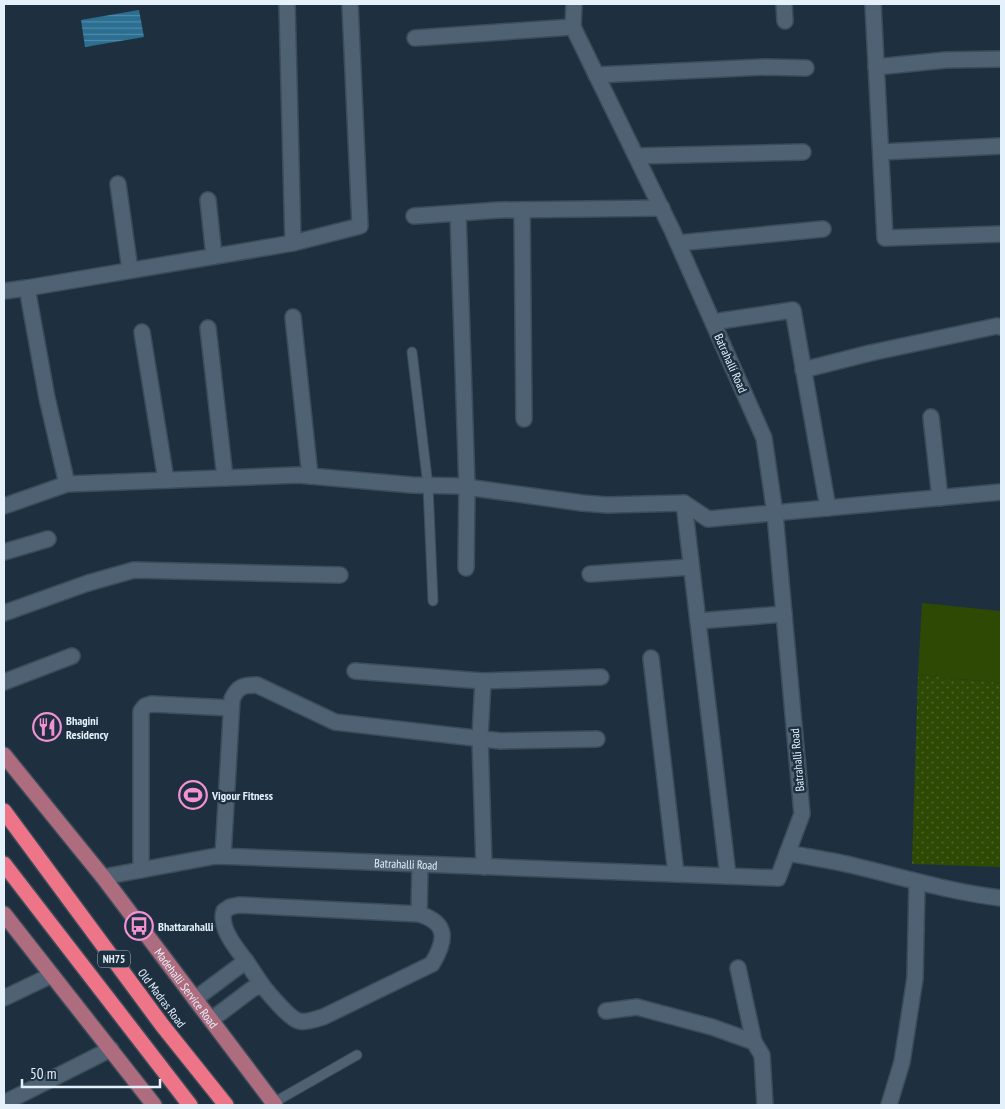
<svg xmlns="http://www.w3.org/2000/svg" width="1005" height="1109" font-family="'PT Sans Narrow',sans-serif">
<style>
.grass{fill:url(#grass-dots)}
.park{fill:#2d4903}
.water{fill:url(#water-rules)}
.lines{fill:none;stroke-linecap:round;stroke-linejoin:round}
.lane-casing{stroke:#3c4c59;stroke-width:11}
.street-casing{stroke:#3c4c59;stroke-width:18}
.primary-casing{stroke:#3c4c59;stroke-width:18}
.highway-casing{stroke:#3c4c59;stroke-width:18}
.lane{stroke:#4e6273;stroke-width:9}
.street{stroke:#4e6273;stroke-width:15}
.primary{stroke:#ae6d7f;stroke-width:15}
.highway{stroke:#ee7487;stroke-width:15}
.labels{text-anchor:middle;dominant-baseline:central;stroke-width:5;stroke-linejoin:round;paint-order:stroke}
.shield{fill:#1e3040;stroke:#a9b6c2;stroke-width:1}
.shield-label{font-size:11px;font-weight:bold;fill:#e4f0fa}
.street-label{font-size:12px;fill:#e4f0fa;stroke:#1e3040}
.poi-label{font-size:12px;font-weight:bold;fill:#e4f0fa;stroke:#1e3040;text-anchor:start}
</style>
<defs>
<pattern id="grass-dots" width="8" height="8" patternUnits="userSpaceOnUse" patternTransform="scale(1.25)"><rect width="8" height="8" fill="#2d4903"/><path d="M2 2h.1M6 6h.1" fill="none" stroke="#4b6429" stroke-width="1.8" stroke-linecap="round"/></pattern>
<pattern id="water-rules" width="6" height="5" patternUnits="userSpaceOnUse" patternTransform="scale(1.25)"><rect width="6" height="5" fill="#2a6e91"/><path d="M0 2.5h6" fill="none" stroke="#538aa7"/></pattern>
</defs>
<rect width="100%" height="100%" fill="#1e3040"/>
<path class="grass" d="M918 675 1001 683V867L912 864Z"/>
<path class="park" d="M922 603 1001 611V683L918 675Z"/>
<path class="water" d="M139 10 144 37 85 47 81 20Z"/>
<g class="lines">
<defs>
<path id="lane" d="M412 352 428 486 433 601
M273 1103 357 1055"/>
<g id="street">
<path d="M287 4 293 243"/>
<path d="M784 4 785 21"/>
<path d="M873 4 885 238 1001 234"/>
<path d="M415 38 573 27"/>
<path d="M876 67 946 60 1001 59"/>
<path d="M596 75 765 67 806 68"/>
<path d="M881 152 1001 146"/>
<path d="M636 156 803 152"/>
<path d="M118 184 130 270"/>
<path d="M208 200 214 256"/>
<path d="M522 210 524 419"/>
<path d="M414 216 458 213"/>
<path d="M678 243 823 229"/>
<path d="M27 288 47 398 67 484"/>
<path d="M4 291 27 288 293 243 360 226 350 4"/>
<path d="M293 317 310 476"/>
<path d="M713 322 793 310 828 508"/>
<path d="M208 328 225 478"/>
<path d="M142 332 166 480"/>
<path d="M803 370 870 353 997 326 1001 327"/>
<path d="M931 417 940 498"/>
<path d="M684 503 728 876"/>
<path d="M4 506 67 484 298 475 412 485 459 486 582 503 607 505 684 503 708 519 1001 492"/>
<path d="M4 552 48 539"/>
<path d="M466 568 467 487 458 213 499 210 662 208"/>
<path d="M590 574 691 567"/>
<path d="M4 613 88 583 134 570 340 575"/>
<path d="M698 621 784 614"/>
<path d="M651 658 676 874"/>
<path d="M355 671 483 681"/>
<path d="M4 682 72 656"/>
<path d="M787 853C809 857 830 860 851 865 902 877 950 892 1001 898"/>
<path d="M223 856 232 699C238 686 244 685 257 685L335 722 501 741 597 739"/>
<path d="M484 867 480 737 483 681 601 677"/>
<path d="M141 870V711L145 706 151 704 231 708"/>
<path id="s1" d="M103 877 216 856 778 878 802 814 775 514 764 438 672 230 573 27 574 4"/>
<path d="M419 914 420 865"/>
<path d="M246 961 262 985"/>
<path d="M738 968 754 1042"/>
<path d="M4 998 52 975"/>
<path d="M195 999 246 961C236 948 219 928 224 911L230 907 239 905 419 914C449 923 446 941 432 964L323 1017C315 1019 307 1023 299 1021 290 1019 269 994 262 985L252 989 211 1020"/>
<path d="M606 1011 637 1007 712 1027 754 1042 762 1055 765 1105"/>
<path d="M4 1103 111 1049"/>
<path d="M889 1105 902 1062 915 978 917 883"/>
</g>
<g id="primary">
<path id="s2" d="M4 755 103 877 275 1105"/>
<path d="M4 914 154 1105"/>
</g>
<path id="highway" d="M4 811 162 1025 226 1105
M4 864 190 1105"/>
</defs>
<use href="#lane" class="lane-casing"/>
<use href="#street" class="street-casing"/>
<use href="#primary" class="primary-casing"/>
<use href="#highway" class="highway-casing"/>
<use href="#lane" class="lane"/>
<use href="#street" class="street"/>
<use href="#primary" class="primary"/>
<use href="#highway" class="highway"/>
</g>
<defs>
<symbol id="restaurant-ring" viewBox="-11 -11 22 22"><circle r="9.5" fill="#1e3040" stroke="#f491d4" stroke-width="1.5"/><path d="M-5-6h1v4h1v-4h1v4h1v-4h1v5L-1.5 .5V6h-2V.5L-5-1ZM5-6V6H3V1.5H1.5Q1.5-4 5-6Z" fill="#f491d4"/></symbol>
<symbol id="stadium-ring" viewBox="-11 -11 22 22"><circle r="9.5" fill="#1e3040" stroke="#f491d4" stroke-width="1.5"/><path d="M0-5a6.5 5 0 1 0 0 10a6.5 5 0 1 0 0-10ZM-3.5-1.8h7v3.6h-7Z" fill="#f491d4"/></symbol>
<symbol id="bus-ring" viewBox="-11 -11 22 22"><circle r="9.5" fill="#1e3040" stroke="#f491d4" stroke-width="1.5"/><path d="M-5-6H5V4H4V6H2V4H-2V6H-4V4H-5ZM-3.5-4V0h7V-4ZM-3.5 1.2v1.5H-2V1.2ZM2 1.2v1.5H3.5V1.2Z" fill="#f491d4"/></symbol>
</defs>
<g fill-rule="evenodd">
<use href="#restaurant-ring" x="31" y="711" width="32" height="32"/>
<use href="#stadium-ring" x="177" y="779" width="32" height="32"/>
<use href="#bus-ring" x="123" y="910" width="32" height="32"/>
</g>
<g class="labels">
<rect class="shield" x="98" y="950.5" width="32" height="17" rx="4"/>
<g class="shield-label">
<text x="114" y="959">NH75</text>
</g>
<g class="street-label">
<text transform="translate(731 363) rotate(66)">Batrahalli Road</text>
<text transform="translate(797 760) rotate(-95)">Batrahalli Road</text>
<text stroke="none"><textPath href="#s1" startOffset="305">Batrahalli Road</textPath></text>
<text stroke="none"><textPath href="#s2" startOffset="296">Madehalli Service Road</textPath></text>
<text transform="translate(162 998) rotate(53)">Old Madras Road</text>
</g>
<g class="poi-label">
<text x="66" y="720">Bhagini<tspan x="66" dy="14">Residency</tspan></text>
<text x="212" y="795">Vigour Fitness</text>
<text x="158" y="926">Bhattarahalli</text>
</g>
</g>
<rect width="1005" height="1109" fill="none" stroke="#e4f0fa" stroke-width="10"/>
<path d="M22 1079v8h138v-8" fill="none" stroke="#e4f0fa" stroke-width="2.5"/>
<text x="30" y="1079" font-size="15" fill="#e4f0fa" stroke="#1e3040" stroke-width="4" paint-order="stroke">50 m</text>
</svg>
